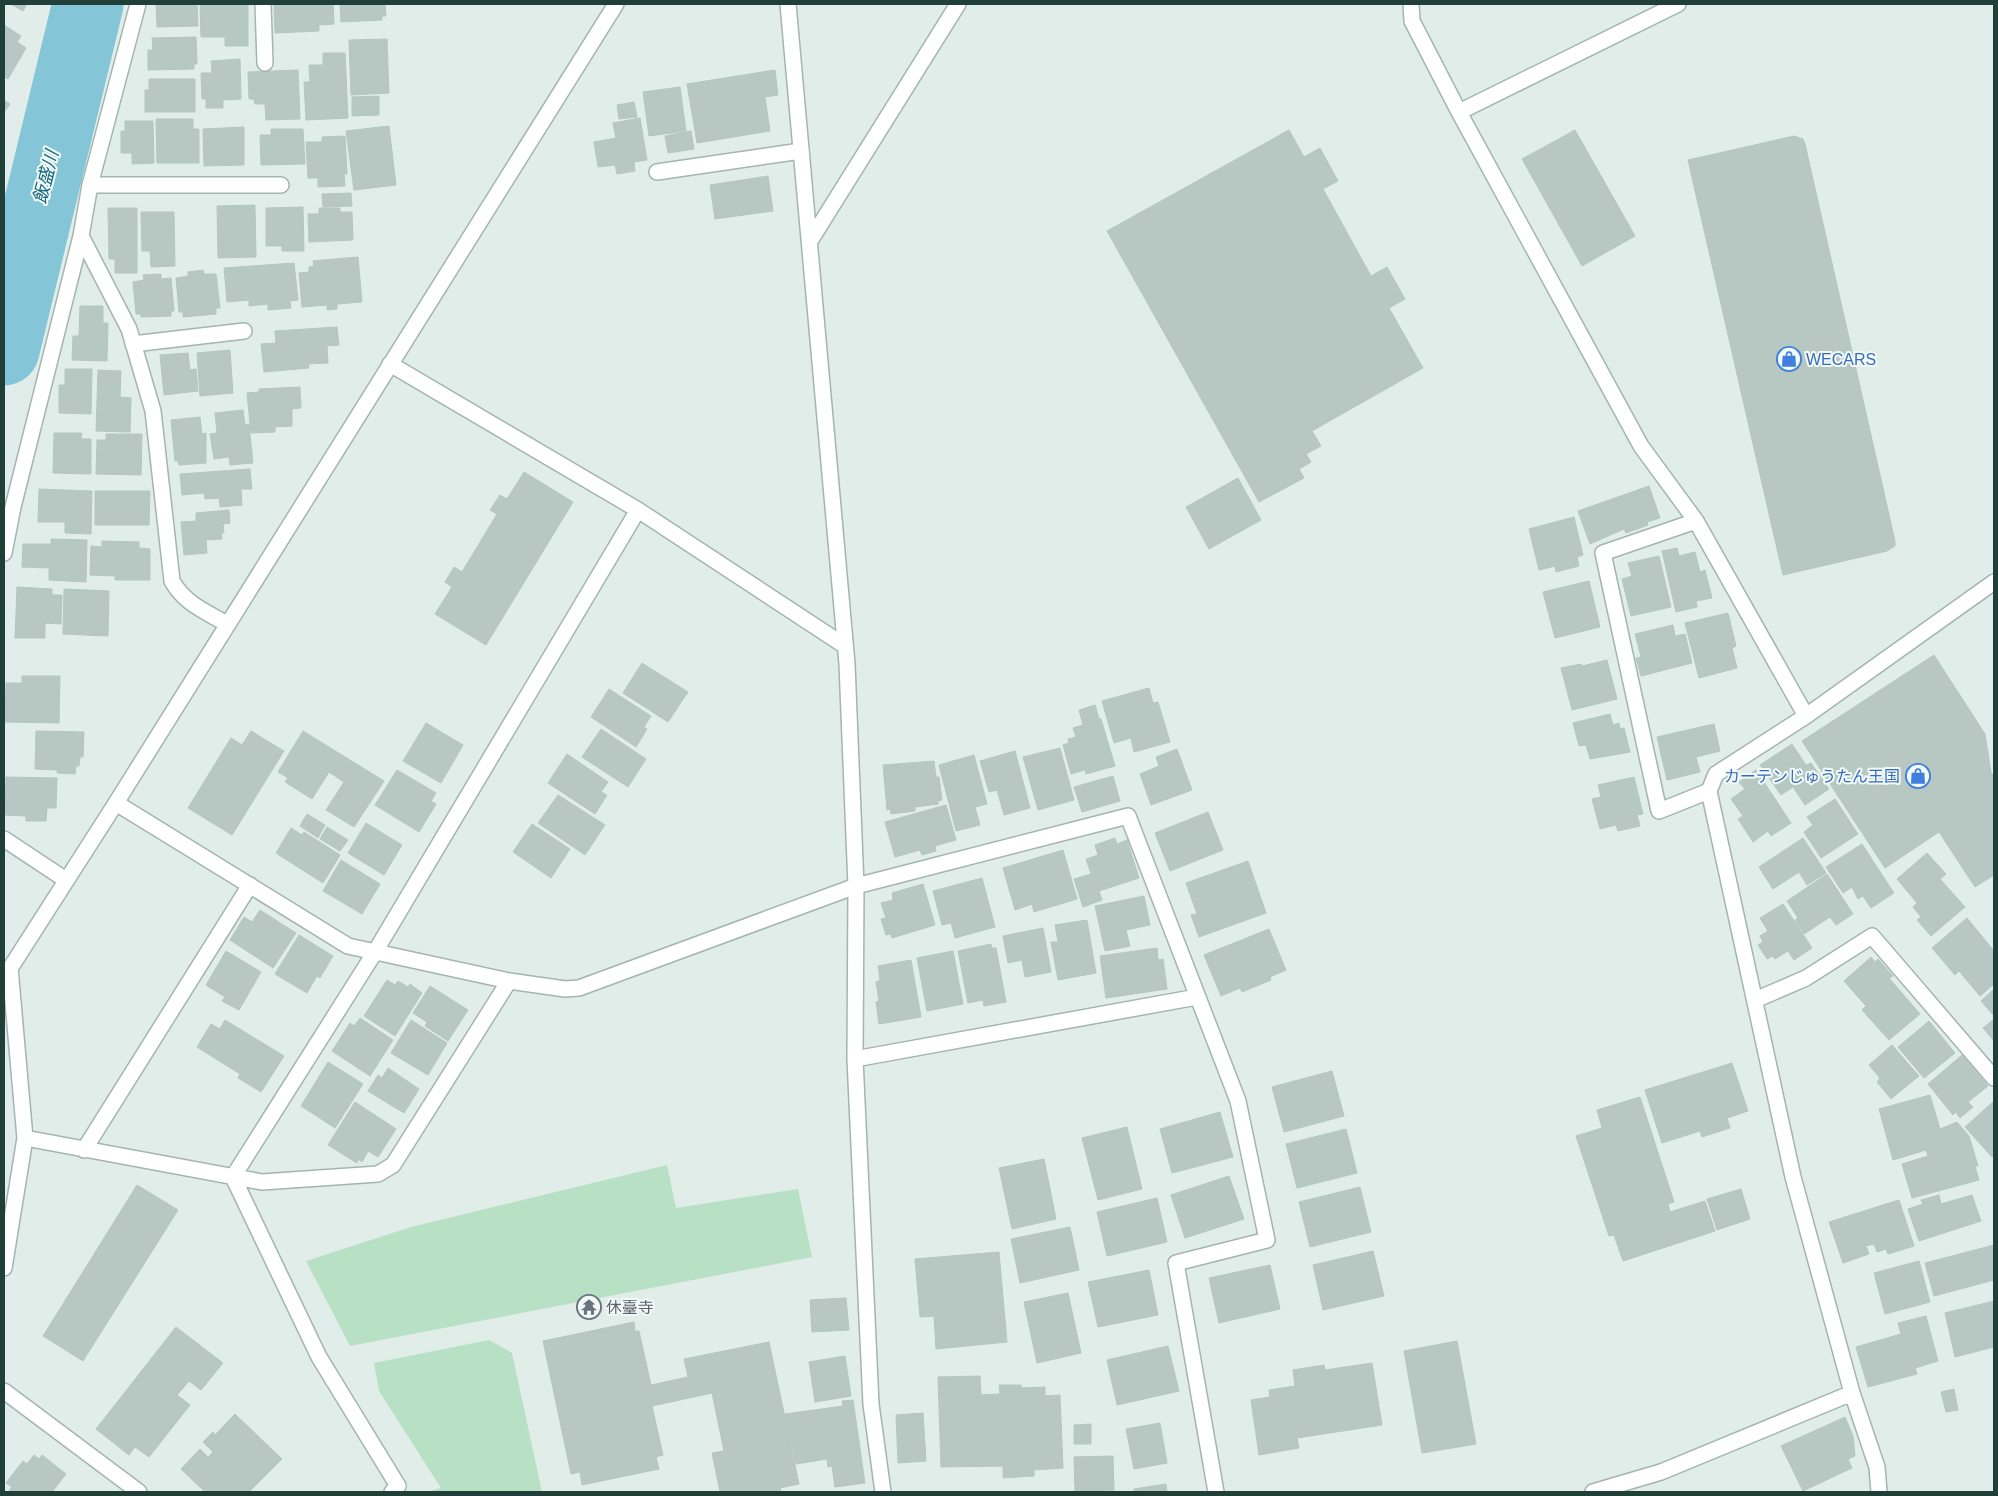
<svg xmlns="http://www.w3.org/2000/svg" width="1998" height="1496" font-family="Helvetica,'Noto Sans JP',sans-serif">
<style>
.green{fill:#b8e0c5}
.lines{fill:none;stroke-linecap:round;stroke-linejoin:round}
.river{stroke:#84c5d7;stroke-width:71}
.building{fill:#b6c8c1;stroke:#b3c7c0}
.service-casing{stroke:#a3b5b0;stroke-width:18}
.minor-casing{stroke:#a3b5b0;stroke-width:18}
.tertiary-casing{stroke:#a3b5b0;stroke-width:18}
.service{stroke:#fff;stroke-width:15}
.minor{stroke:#fff;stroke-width:15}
.tertiary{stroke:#fff;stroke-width:15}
.labels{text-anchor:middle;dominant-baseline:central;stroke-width:4;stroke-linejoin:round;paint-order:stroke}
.shop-label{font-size:16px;fill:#366cbe;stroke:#f2f9f6;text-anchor:start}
.worship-label{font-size:16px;fill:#5b616d;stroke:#f2f9f6;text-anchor:start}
.water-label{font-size:18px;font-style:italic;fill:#146881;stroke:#f2f9f6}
</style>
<rect width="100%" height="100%" fill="#e1ede8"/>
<path class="green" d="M667 1165 676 1208 798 1189 812 1257 350 1346 306 1261 411 1227Z
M489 1340 512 1353 542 1492H426L441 1488 379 1391 374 1363Z"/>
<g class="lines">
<path class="river" d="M4 350 88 4"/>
</g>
<path class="building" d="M11 4H27L23 11Z
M156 4H197L198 26 157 27Z
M200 4H248V46H225V37H201Z
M274 4H333L334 24 319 25V31L275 33Z
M340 4H385L386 16H382V20L341 22Z
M4 25 21 36 17 42 26 48 8 79 4 77Z
M196 37 197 64H194V69L148 70V50H153L152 38Z
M387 39 389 93 351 95 349 40Z
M323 53H345L348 118 306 120 304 82H310L309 65H323Z
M240 59 241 99 223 100V108H206V99H202L201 73H212L211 61Z
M298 70 300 119 266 120 265 104H255L254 99H249L248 72Z
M775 70 778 95 765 97 770 131 697 143 687 84Z
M149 79H195V112H145V90H149Z
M680 87 686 131 649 136 643 92Z
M379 96V115L352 116V97Z
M4 100 10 104 4 112Z
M634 102 637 117 619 119 617 105Z
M640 118 647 160 634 162 635 171 617 174 615 165 598 167 594 142 616 138 613 123Z
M156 119H193V129H199V163H157Z
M125 121H153L154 163 132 164V153H121V131H125Z
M389 126 396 185 354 190 346 131Z
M244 127V165L204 166 203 129Z
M271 129H303L305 164 261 165 260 135H271Z
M1289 130 1304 157 1320 148 1338 181 1323 189 1371 276 1387 267 1405 299 1389 308 1423 368 1312 431 1321 446 1306 454 1311 462 1299 469 1304 478 1259 502 1107 231Z
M1575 130 1635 236 1582 266 1522 159Z
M691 131 694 149 668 153 665 136Z
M345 136 347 174H344L345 186 318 187V178H308L306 142H322V137Z
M1794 136 1803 139 1805 144 1895 541V546L1887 551 1783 575 1688 160Z
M768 176 773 211 715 219 710 185Z
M351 193 352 206 323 207 322 194Z
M255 205 256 257 218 258 217 206Z
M303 207 304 251H282V246H266V208Z
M108 208H137V273H115V259H109Z
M319 208H340V212H352L353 240 309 242 308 214H319Z
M141 212H174L175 266 151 267 150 251H142Z
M358 257 362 302 337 304V309L327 310V305L302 307 299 273 309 272V267L314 266 313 261Z
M294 263 298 300 290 301 291 308 268 310V304L249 306V300L227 302 224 268Z
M203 270 204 274H216L220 308H216V314L183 317V312H179L176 278 188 276V272Z
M161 274V279L171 278 174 311H171V316L141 317V314H136L133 282 144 280 143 275Z
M80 306H103V323H108L107 361 72 360 73 336H79Z
M337 327 339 345 327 346 328 363 308 364 309 368 264 372 261 344 276 343 275 331Z
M230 350 233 393 200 396 197 353Z
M188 353 190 370 196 369 198 391 164 395 160 355Z
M65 369H92L91 414 59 413V385H65Z
M98 370 121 371 120 397 131 398 130 432 96 431Z
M300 387 301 408 292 409V426L275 427V432L251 433 247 393 259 392V389Z
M243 410 245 425 249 424 253 463 230 465 229 457 214 459 210 434 217 433 215 413Z
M200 417 202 434 206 433V463L179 465 178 461H175L171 420Z
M54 433H82L81 439H91V474L53 473Z
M106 434H142L141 475 96 474 97 440H106Z
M250 469 252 489H241L242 505 220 507 219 498 205 499 204 493 182 495 180 474Z
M524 472 573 502 486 645 435 614 452 587 445 582 454 567 462 572 497 514 490 510 500 495 507 499Z
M1238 478 1261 520 1209 549 1186 507Z
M1649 486 1660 518 1647 522 1648 525 1626 533 1624 529 1590 544 1578 511Z
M39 489 92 491 91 534 65 533V522H38Z
M95 491H150L149 525H95Z
M229 510 230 523 223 524 224 533H221L222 539 206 540 207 553 184 555 181 522 196 521V513Z
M1574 517 1583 555 1577 557 1579 566 1556 572 1555 566 1539 570 1529 529Z
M51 539 87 540 86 582 49 580V568L22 567 23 544H51Z
M102 541 139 542V548L150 549V580H115V576L90 575 91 546 102 547Z
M1677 548 1679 556 1695 552 1700 572 1705 570 1712 598 1696 601 1697 607 1676 612 1662 551Z
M1659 556 1671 607 1631 616 1622 579 1632 576 1628 563Z
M1589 581 1600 627 1555 638 1543 592Z
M17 587 52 589V595H62L61 624 45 623V638H15Z
M64 589 109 591 108 636 63 634Z
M1728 613 1736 646 1732 648 1737 668 1699 678 1685 623Z
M1673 625 1675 636 1685 634 1692 663 1641 676 1636 658 1641 657 1635 634Z
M1934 655 1985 734 1991 772 1994 777V875L1975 887 1939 832 1885 868 1802 741Z
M1607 660 1617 699 1572 710 1561 668 1581 664 1582 666Z
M642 663 688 692 668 722 623 693Z
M22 676H60L59 723 5 722 6 683H22Z
M1149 688 1153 703 1158 702 1170 742 1134 752 1131 738 1114 743 1102 701Z
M609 689 651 716 644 727 647 729 636 747 591 717Z
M1095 705 1099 719H1101L1115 766 1086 774 1085 770 1071 774 1063 745 1069 743 1068 739 1076 737 1073 728 1083 725 1079 710Z
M1610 714 1613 725 1619 723 1620 729 1624 728 1630 752 1590 759 1586 745 1579 746 1573 723Z
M426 723 463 745 441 783 403 761Z
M1714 724 1720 751 1696 757 1700 772 1667 780 1657 737Z
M601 729 646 759 628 787 582 757Z
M36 731 84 732 83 757H80L79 766H76L75 774 57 773V770L35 769Z
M251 731 284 751 232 835 188 808 231 738 242 745Z
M303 731 384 781 354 827 326 810 344 782 329 772 312 799 285 782 288 778 278 772Z
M1792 744 1806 765 1811 763 1829 789 1805 805 1793 787 1781 795 1760 765Z
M1060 748 1074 800 1038 810 1023 757Z
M1177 749 1192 790 1151 805 1140 774 1159 766 1156 757Z
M1015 751 1030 808 1004 815 997 790 989 792 980 761Z
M567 754 608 782 601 792 607 795 595 814 548 783Z
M974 755 987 804 975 807 980 825 956 831 939 765Z
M934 761 936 777H939L942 800 938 801V804L915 807V811L891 814 890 809 887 810 883 765Z
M397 770 436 793 431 801 436 804 419 832 375 805Z
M1756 770 1791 823 1771 836 1768 831 1753 842 1738 819 1743 816 1731 799 1745 789 1739 782Z
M1113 776 1120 801 1082 812 1074 787Z
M6 777 57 778 56 808H47L46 821H26V816L5 815Z
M1634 777 1643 814 1637 815 1640 826 1618 831 1616 825 1600 829 1592 799 1601 797 1598 785Z
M558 795 605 825 585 855 538 823Z
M1835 799 1858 834 1821 858 1804 832 1813 825 1807 817Z
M946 805 956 840 935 846 936 851 922 855 920 850 895 857 885 822Z
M1208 812 1223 850 1170 871 1155 833Z
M307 814 325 825 318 838 300 826Z
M366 823 402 845 384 875 348 853Z
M532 824 570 849 551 878 513 852Z
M327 827 348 840 340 851 320 839Z
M291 828 302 835 304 832 340 855 323 883 276 853Z
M1115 838 1117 844 1127 840 1139 878 1099 891 1102 900 1083 907 1074 879 1091 874 1086 859 1098 855 1095 845Z
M1803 838 1826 873 1807 885 1799 872 1773 889 1759 867Z
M1862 844 1894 893 1871 908 1863 896 1858 899 1852 887 1843 893 1826 867Z
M1063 850 1077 899 1034 912 1032 904 1015 910 1003 868Z
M1927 853 1946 874 1940 879 1965 907 1931 936 1917 920 1921 917 1913 907 1917 903 1897 879Z
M341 860 380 884 362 914 323 891Z
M1248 861 1266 913 1199 937 1191 915 1197 914 1186 883Z
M1827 874 1853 914 1836 925 1830 917 1804 934 1795 920 1798 918 1787 901Z
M982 878 995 927 955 938 951 923 942 925 933 891Z
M923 884 935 925 892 938 891 934 886 935 881 919 886 918 881 903 893 900 892 893Z
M1144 896 1150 925 1126 930 1130 946 1105 951 1095 906Z
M1783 904 1812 948 1794 960 1788 951 1775 959 1772 956 1767 959 1758 945 1763 942 1760 936 1768 931 1760 918Z
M260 910 296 933 273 968 230 940 244 917 252 922Z
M1967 918 1994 951V984L1980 996 1959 971 1955 975 1932 948Z
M1087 920 1096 973 1058 980 1051 942H1058L1055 925Z
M1043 928 1051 972 1025 977 1022 960 1008 963 1003 936Z
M1269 929 1286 970 1270 977 1271 980 1242 992 1240 988 1221 996 1204 955Z
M299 935 333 956 320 978 317 976 307 993 275 974Z
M991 944 992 948H996L1006 1002 984 1006 983 1000 968 1003 958 951Z
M1157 948 1158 960 1163 959 1167 989 1106 998 1100 956Z
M226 951 261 972 239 1010 222 1001 225 997 206 985Z
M953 951 963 1004 927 1011 917 958Z
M1871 957 1875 962 1878 959 1893 976 1889 978 1920 1014 1889 1040 1862 1010 1866 1006 1844 981Z
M911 960 921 1017 879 1024 876 1002 879 1001 876 982 880 980 878 966Z
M387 980 395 985 398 981 408 987 410 984 422 993 395 1036 364 1016Z
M430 986 468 1010 448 1041 425 1026 427 1022 413 1013Z
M1994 989V1016L1981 1001Z
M360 1018 393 1040 370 1076 332 1051 350 1023 354 1026Z
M1994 1019V1041L1983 1028Z
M225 1020 284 1056 261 1092 238 1078 240 1074 197 1047 211 1024 220 1029Z
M411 1020 447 1043 428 1075 391 1053Z
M1929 1021 1955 1053 1924 1078 1898 1047Z
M1892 1045 1919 1076 1891 1099 1877 1082 1880 1078 1869 1065Z
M1962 1055 1988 1086 1968 1102 1973 1107 1960 1118 1956 1112 1953 1115 1928 1084Z
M328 1062 363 1084 335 1128 301 1106Z
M1732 1063 1748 1111 1727 1118 1730 1128 1702 1137 1700 1131 1662 1143 1645 1090Z
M388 1068 419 1089 404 1113 368 1091 378 1075 382 1078Z
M1332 1071 1344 1116 1284 1132 1272 1087Z
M1930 1095 1940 1129 1957 1122 1969 1136 1978 1166H1975L1979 1180 1912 1198 1902 1164 1928 1156 1926 1150 1893 1160 1879 1109Z
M1640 1097 1674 1202 1668 1204 1670 1212 1705 1201 1715 1231 1623 1261 1614 1235 1609 1236 1576 1136 1602 1128 1597 1110Z
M1994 1101V1154L1992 1157 1965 1127Z
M355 1102 396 1129 378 1157 368 1151 362 1162 358 1159 357 1163 328 1145Z
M1220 1112 1233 1157 1172 1173 1160 1129Z
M1127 1127 1142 1189 1098 1200 1082 1138Z
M1346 1129 1357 1173 1297 1188 1286 1144Z
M1044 1159 1056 1219 1012 1229 999 1168Z
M1229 1176 1244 1219 1185 1238 1171 1195Z
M137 1185 178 1210 83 1361 43 1336Z
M1360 1187 1371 1232 1310 1247 1299 1202Z
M1741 1189 1750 1219 1717 1230 1707 1199Z
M1939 1195 1941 1204 1972 1195 1981 1221 1919 1241 1908 1209 1923 1204 1921 1200Z
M1157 1198 1167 1242 1107 1256 1097 1212Z
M1899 1200 1914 1246 1888 1254 1886 1249 1877 1252 1874 1244 1866 1246 1869 1254 1843 1263 1829 1222Z
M1070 1227 1079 1270 1020 1283 1011 1239Z
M1994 1245V1280L1934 1296 1925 1263Z
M1373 1251 1384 1296 1323 1310 1313 1265Z
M999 1252 1007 1342 936 1349 934 1316 920 1317 915 1259Z
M1919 1261 1930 1302 1885 1314 1874 1273Z
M1270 1265 1280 1309 1219 1323 1209 1278Z
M1149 1270 1158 1315 1098 1327 1088 1282Z
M1068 1293 1081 1353 1037 1363 1024 1302Z
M846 1298 849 1330 812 1332 810 1300Z
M1994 1301V1347L1955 1357 1945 1313Z
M1926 1316 1938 1361 1915 1368 1917 1374 1868 1387 1856 1347 1901 1334 1898 1323Z
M634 1322 635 1331H639L651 1385 688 1377 684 1359 769 1342 799 1484 780 1488 781 1492H720L712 1453 724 1451 712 1393 652 1406 663 1455 656 1457 659 1469 582 1485 580 1472 571 1474 543 1341Z
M176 1327 223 1363 201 1390 189 1381 177 1395 190 1405 149 1457 135 1447 129 1455 96 1429Z
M1457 1341 1476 1444 1422 1453 1404 1351Z
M1168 1346 1179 1391 1117 1405 1107 1360Z
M845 1356 851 1396 815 1402 809 1362Z
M1372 1363 1382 1425 1297 1438 1299 1448 1259 1455 1251 1400 1270 1397 1269 1390 1295 1386 1293 1370 1324 1365 1325 1370Z
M980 1376 981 1395 1000 1394 999 1385H1021V1388L1045 1387V1396L1060 1395 1063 1468 1034 1470V1476L1003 1478V1466L941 1467 938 1377Z
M1954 1389 1958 1410 1946 1412 1941 1392Z
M853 1400 865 1483 835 1487 832 1466 828 1467 827 1459 796 1464 785 1414 843 1406 842 1401Z
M923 1413 926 1461 898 1463 896 1415Z
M235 1414 282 1459 249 1492H205L181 1469 200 1449 208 1457 213 1452 203 1442 213 1432 215 1435Z
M1845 1417 1853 1436 1855 1456 1848 1459 1852 1468 1803 1491 1781 1446Z
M1160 1423 1167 1463 1134 1469 1126 1429Z
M1091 1424V1444H1074V1425Z
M34 1455 39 1459 42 1455 66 1474 52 1492H8L12 1487 6 1483 23 1461 27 1464Z
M1113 1456 1114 1490 1075 1491 1074 1457Z
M1166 1484 1167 1492H1134V1489Z"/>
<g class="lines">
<defs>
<path id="service" d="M263 4 265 63
M657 172 801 151
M90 185H281
M133 344 244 331"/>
<path id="minor" d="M788 4 847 664 856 886 855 1059 871 1404 883 1492
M1411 4 1412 21 1459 112 1641 446 1696 521 1806 716
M1459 112 1678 4
M81 236 129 329 153 411 172 581C185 604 205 611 227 624
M810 241 958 4
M390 364 638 510 375 952 233 1177 319 1357 398 1486 392 1492
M638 510 845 646
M1696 521 1603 553 1659 811 1709 791
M4 553 13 507 81 236 90 185 138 4
M116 803 348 946 509 981 565 989 579 988 856 886 1128 816 1238 1101 1267 1240 1176 1263 1216 1492
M4 839 66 880
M1755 1000 1806 978 1872 936 1994 1078
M855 1059 1197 997
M25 1138 262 1182 378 1174 393 1165 509 981
M84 1150 250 885
M4 1268 25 1138 10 968
M4 1391 139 1492
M1593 1492 1661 1472 1852 1393
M1879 1492 1877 1467 1852 1393 1793 1177 1709 791 1716 774 1806 716 1994 582"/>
<path id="tertiary" d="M4 978 116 803 616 4"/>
</defs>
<use href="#service" class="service-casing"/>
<use href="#minor" class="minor-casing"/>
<use href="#tertiary" class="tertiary-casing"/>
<use href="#service" class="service"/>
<use href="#minor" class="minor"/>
<use href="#tertiary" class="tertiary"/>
</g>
<defs>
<symbol id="shop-ring" viewBox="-11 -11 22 22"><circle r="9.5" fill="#f2f9f6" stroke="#3f7fe0" stroke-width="1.5"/><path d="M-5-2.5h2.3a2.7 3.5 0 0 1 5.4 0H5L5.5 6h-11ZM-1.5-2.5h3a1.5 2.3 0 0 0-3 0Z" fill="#3f7fe0"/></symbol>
<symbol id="temple-ring" viewBox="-11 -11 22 22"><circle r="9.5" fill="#f2f9f6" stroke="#6b7280" stroke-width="1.5"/><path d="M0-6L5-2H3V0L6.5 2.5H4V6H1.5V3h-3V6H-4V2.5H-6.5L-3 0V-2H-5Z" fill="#6b7280"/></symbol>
</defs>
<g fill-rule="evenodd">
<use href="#shop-ring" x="1775" y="345" width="28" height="28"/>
<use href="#shop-ring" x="1904" y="762" width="28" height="28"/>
<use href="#temple-ring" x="575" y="1293" width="28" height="28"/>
</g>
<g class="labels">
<g class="shop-label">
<text x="1806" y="359">WECARS</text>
<text x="1900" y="776" text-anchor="end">カーテンじゅうたん王国</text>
</g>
<g class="worship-label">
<text x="606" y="1307">休臺寺</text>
</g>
<g class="water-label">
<text transform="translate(46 177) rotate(-76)">飯盛川</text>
</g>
</g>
<rect width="1998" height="1496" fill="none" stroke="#1f3f38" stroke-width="10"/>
</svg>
